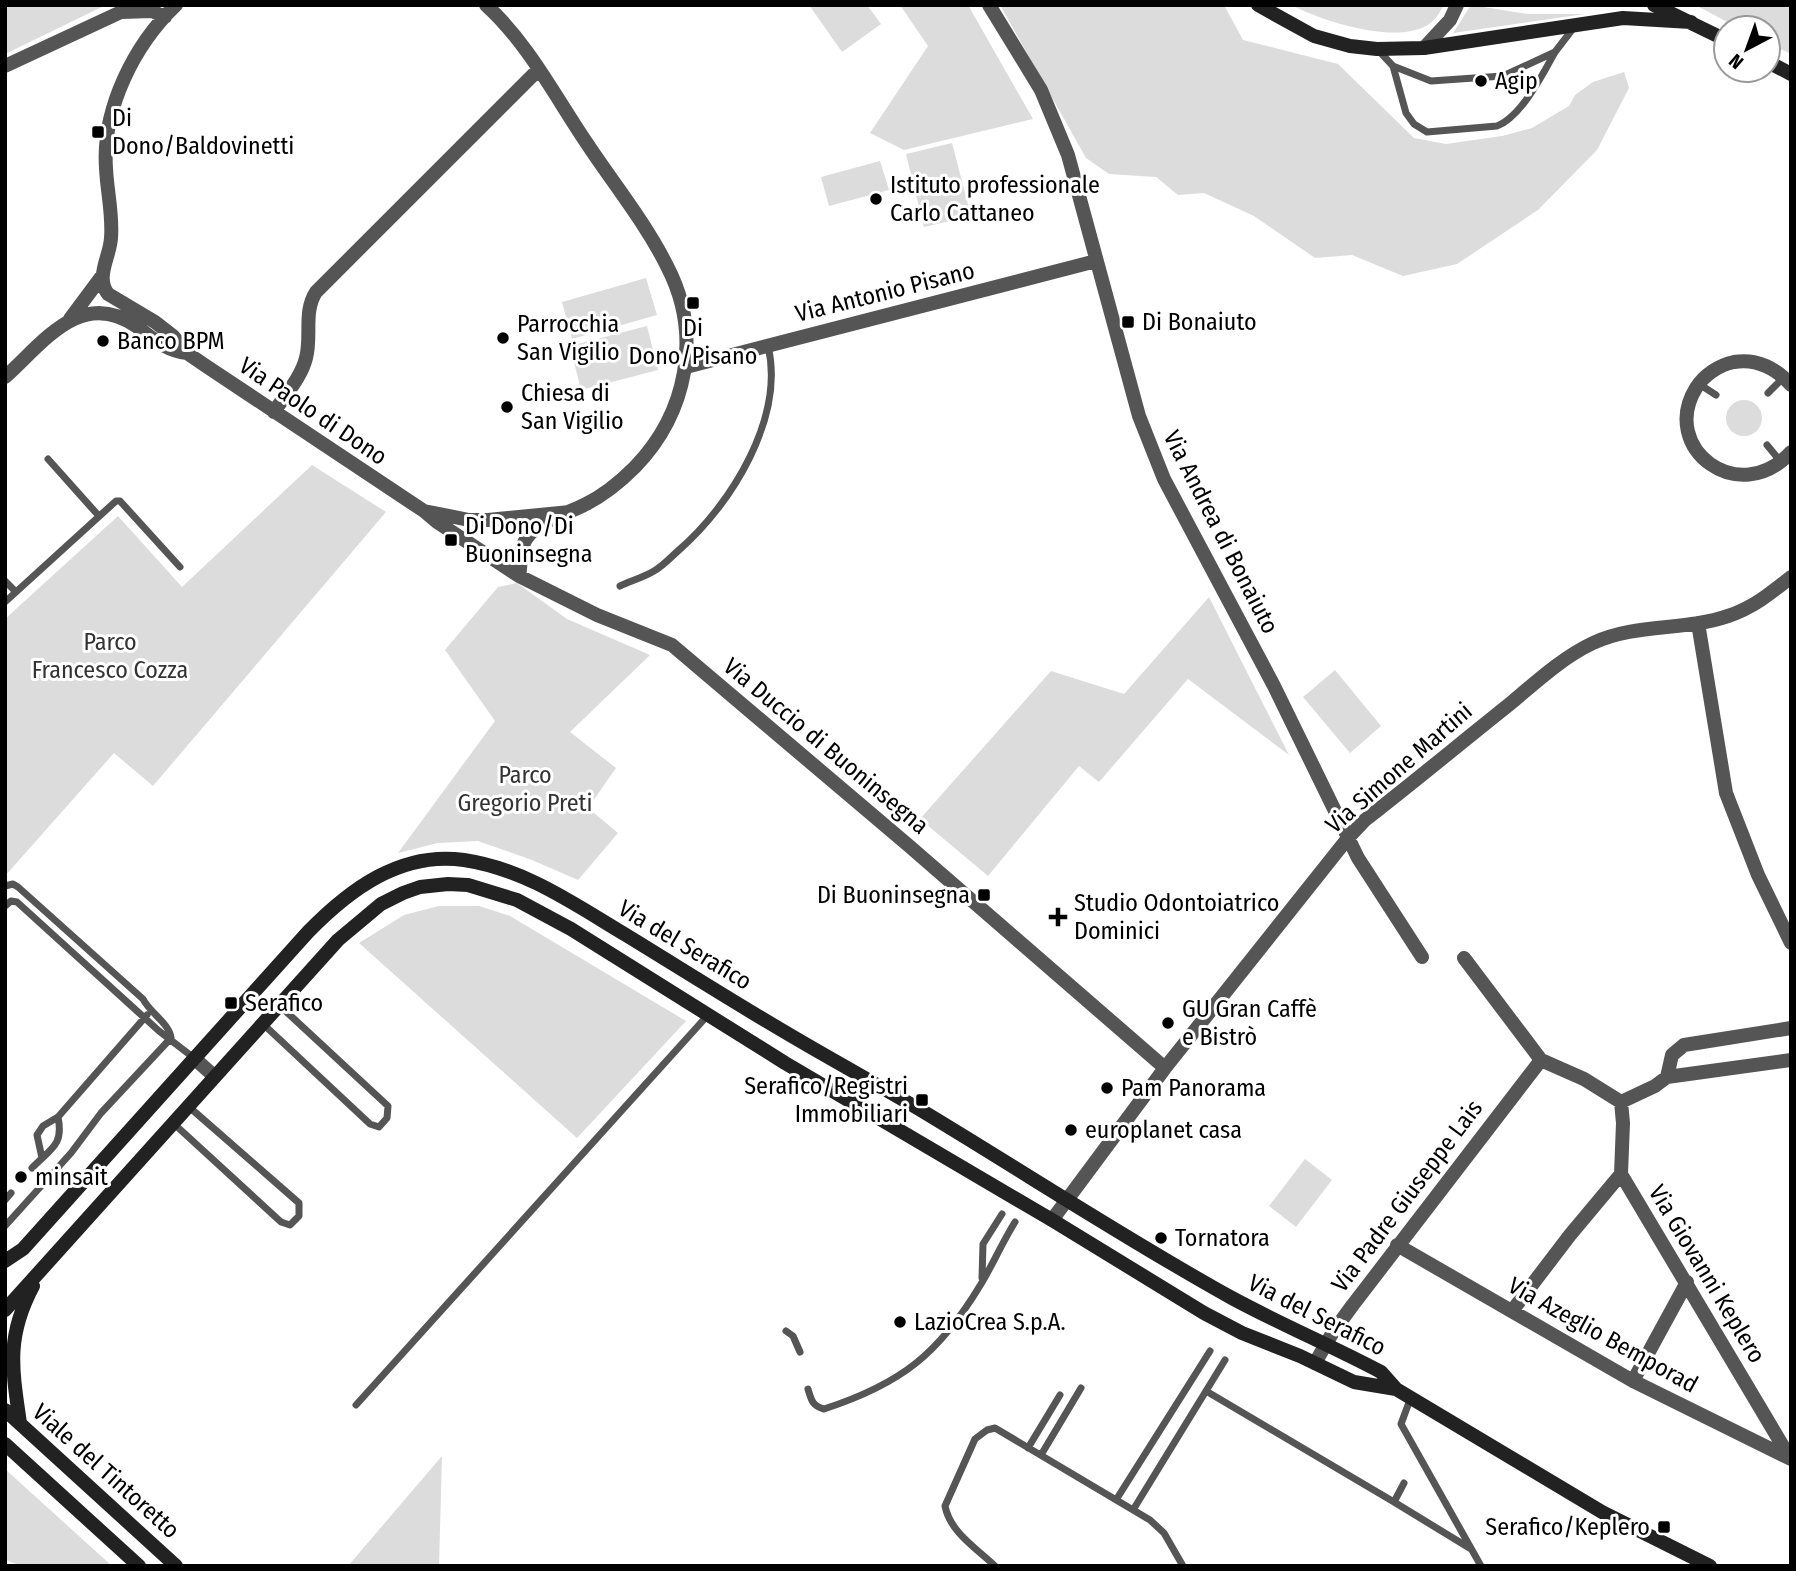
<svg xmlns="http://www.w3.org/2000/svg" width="1796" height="1571" font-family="'Fira Sans Condensed',sans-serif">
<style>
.green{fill:#dcdcdc}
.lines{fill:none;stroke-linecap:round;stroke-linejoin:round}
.lane{stroke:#555;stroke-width:7}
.street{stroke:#555;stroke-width:14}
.secondary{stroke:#222;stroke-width:14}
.poi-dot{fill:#000;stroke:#fff;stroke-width:2.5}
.labels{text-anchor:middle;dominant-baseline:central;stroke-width:6;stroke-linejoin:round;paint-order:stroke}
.poi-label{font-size:24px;fill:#000;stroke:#fff;text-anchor:start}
.street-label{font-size:24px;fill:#000;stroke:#fff}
.park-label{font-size:24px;fill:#333;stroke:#fff}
</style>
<rect width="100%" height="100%" fill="#fff"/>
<path class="green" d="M5 5H106L5 54Z
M809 5H867L881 24 842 52Z
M900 5H968L1033 119 904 150 870 133 928 46Z
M1000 5H1224L1243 40 1338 64 1414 138 1446 144 1502 136 1532 128 1569 106 1575 95 1593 82 1624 72 1629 88 1597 150 1538 210 1457 264 1403 276 1352 255 1315 258 1254 216 1204 193 1178 195 1156 177 1109 174 1086 158Z
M1291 5H1444C1439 14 1434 22 1426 26 1392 44 1323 21 1291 5Z
M1471 5 1528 14H1585L1453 33Z
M1695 5H1791V54L1768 43V28H1739Z
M952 143 971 216 924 227 906 154Z
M880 161 889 190 829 206 821 177Z
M646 278 657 315 572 339 562 302Z
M647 326 658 370 581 390 570 346Z
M1726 418a18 18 0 1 1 36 0a18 18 0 1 1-36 0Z
M312 465 386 512 153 786 114 753 5 876V619L118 516 182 587Z
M517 583 567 619 650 655 570 732 616 768 588 808 618 833 578 880 532 860 478 841 438 843 398 853 495 721 445 650 498 587Z
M1209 597 1289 755 1188 679 1099 782 1079 766 988 876 920 819 1051 671 1124 694Z
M1335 670 1381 726 1350 753 1303 697Z
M439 906H479L510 916 686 1021 577 1138 359 943 404 915Z
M1305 1159 1332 1180 1296 1227 1269 1206Z
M442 1456 439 1566H348Z
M5 1469 112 1566H23L5 1560Z"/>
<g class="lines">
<path class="lane" d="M1378 50 1393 66 1431 81 1503 76 1555 52 1575 26
M1393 66 1406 113 1414 124 1427 132 1497 126C1521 117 1543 74 1555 52
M1699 384 1716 395
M1768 393 1784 377
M1767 445 1781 462
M48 459 98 515
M5 581 16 592
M620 586C631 581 644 577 654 571 663 566 671 557 679 550 732 504 785 417 768 346
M5 602 116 501H120L180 567
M5 886 13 884 18 887 143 999C150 1013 170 1024 171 1038
M5 906 11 901 17 902 159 1031 194 1058
M262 1023 370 1124 379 1127 387 1118 388 1106 279 1005
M172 1122 281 1222 290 1225 299 1216V1203L188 1106
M42 1158 37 1135 43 1126 58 1117 147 1015
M32 1168C50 1149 64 1146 58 1117
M5 1200 11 1193
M5 1226 71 1153 101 1113 171 1038
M982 1278 983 1244 1002 1214
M786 1331 793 1336 800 1352
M808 1389C811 1399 812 1406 824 1409 901 1384 939 1354 981 1284 993 1264 1002 1243 1015 1222
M1206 1391 1394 1502 1404 1483
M1411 1397 1401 1424 1481 1566
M356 1405 708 1015
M1028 1448 1060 1395
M1041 1455 1081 1388
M1116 1500 1210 1351
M1394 1502 1471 1549
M1133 1510 1225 1360
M995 1566C976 1548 950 1532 945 1506L975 1439 987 1430 995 1428 1150 1520 1164 1533 1183 1566"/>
<path class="street" d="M176 5C134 45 102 109 106 168 107 191 113 215 111 238 110 257 95 277 108 294L155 322 173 336 187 353 206 366 424 511 469 520H488L570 512
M486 5C527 42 555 96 586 142 613 183 645 222 667 266 703 335 687 413 635 467 620 482 603 496 584 505 565 515 532 522 523 545 520 553 521 567 519 576
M989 5 1041 90 1068 155 1139 416 1164 479 1274 686 1358 858 1422 957
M1424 48 1450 20 1457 5
M5 66 121 12 152 11 165 17
M70 319 102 276
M686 367 1096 261
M5 377C44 342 81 288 136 326 152 338 166 351 187 353
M1791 385C1777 369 1757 358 1734 362 1719 365 1704 375 1696 388 1659 448 1739 509 1791 452
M274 412C285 395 301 378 306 358 312 336 303 312 316 292L538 70
M424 511 437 522 519 576 597 615 672 645 908 845 1165 1068
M1698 623 1726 793 1758 875 1791 943
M1464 958 1541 1060 1584 1079 1621 1102 1655 1086 1667 1077
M1791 1028 1684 1045 1672 1055 1667 1077 1791 1060
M194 1058 214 1076
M1621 1102 1623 1123 1621 1174 1790 1458
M1052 1220 1165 1068 1348 838 1365 820C1414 782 1462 742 1511 703 1536 682 1563 657 1593 643 1635 623 1684 631 1728 616 1753 608 1771 593 1791 577
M1397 1245 1633 1381 1791 1459
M1512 1311 1570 1235 1621 1174
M1315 1363 1333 1332 1352 1306 1541 1060
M1633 1381 1687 1282"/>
<path class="secondary" d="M1258 5 1314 36 1350 46 1377 49 1424 48 1623 18 1691 22
M1654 5 1726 40
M1768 62 1791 74
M5 1261 23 1249 308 932C350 889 401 851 464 860 525 869 574 904 626 935 680 968 735 1003 790 1035 834 1061 880 1086 924 1112 1027 1174 1127 1240 1232 1298 1280 1324 1332 1346 1381 1372L1396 1389 1602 1512 1710 1566
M5 1310 338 940 381 904 403 893 420 887 448 884 468 885 517 900 571 929 785 1063 1052 1220 1204 1313 1242 1333 1300 1356 1354 1382 1396 1389
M5 1410 176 1566
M20 1423C12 1368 6 1337 33 1286
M5 1444 139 1566"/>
</g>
<g class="poi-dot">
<circle cx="1481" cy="81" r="7"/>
<rect x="91" y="125" width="14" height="14" rx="3.5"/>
<circle cx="876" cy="199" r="7"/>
<rect x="686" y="296" width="14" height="14" rx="3.5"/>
<rect x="1121" y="315" width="14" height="14" rx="3.5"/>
<circle cx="503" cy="338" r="7"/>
<circle cx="103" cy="341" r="7"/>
<circle cx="507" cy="407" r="7"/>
<rect x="444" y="533" width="14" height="14" rx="3.5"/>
<rect x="977" y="888" width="14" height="14" rx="3.5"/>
<path d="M1054.5 906.5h7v7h7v7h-7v7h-7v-7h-7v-7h7z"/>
<rect x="224" y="996" width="14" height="14" rx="3.5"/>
<circle cx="1168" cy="1023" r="7"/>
<circle cx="1107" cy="1088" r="7"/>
<rect x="915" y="1093" width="14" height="14" rx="3.5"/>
<circle cx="1071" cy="1130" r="7"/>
<circle cx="21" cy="1177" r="7"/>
<circle cx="1161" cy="1238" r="7"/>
<circle cx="900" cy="1322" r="7"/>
<rect x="1657" y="1520" width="14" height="14" rx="3.5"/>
</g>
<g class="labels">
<g class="poi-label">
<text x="1495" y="81">Agip</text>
<text x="112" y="118">Di<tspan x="112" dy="28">Dono/Baldovinetti</tspan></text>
<text x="890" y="185">Istituto professionale<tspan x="890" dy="28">Carlo Cattaneo</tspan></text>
<text x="1142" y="322">Di Bonaiuto</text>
<text x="517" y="324">Parrocchia<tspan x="517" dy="28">San Vigilio</tspan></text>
<text x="693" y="328" text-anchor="middle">Di<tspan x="693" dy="28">Dono/Pisano</tspan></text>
<text x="117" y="341">Banco BPM</text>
<text x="521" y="393">Chiesa di<tspan x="521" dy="28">San Vigilio</tspan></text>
<text x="465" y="526">Di Dono/Di<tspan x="465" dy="28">Buoninsegna</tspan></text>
<text x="970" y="895" text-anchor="end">Di Buoninsegna</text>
<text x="1074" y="903">Studio Odontoiatrico<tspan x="1074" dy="28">Dominici</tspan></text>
<text x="245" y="1003">Serafico</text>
<text x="1182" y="1009">GU Gran Caffè<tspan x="1182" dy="28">e Bistrò</tspan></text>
<text x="908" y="1086" text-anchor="end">Serafico/Registri<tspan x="908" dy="28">Immobiliari</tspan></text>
<text x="1121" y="1088">Pam Panorama</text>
<text x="1085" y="1130">europlanet casa</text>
<text x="35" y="1177">minsait</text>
<text x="1175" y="1238">Tornatora</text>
<text x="914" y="1322">LazioCrea S.p.A.</text>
<text x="1650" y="1527" text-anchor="end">Serafico/Keplero</text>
</g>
<g class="street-label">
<text transform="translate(885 292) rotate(-14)">Via Antonio Pisano</text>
<text transform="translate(313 411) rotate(34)">Via Paolo di Dono</text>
<text transform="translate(1221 532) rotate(63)">Via Andrea di Bonaiuto</text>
<text transform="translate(826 746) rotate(40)">Via Duccio di Buoninsegna</text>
<text transform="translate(1399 768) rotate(-41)">Via Simone Martini</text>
<text transform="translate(685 945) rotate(31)">Via del Serafico</text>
<text transform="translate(1407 1196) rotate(-53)">Via Padre Giuseppe Lais</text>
<text transform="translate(1707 1274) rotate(59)">Via Giovanni Keplero</text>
<text transform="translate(1317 1315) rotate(27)">Via del Serafico</text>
<text transform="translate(1603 1335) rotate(29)">Via Azeglio Bemporad</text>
<text transform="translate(106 1471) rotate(42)">Viale del Tintoretto</text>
</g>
<g class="park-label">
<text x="110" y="642">Parco<tspan x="110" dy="28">Francesco Cozza</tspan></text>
<text x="525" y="775">Parco<tspan x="525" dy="28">Gregorio Preti</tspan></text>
</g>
</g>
<rect width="1796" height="1571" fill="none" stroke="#000000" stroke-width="14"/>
<g transform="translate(1747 49) rotate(221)"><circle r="33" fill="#ffffff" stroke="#999999" stroke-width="2"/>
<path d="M0-5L12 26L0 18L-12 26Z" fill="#000000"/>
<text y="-10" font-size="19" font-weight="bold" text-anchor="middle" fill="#000000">N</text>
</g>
</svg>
